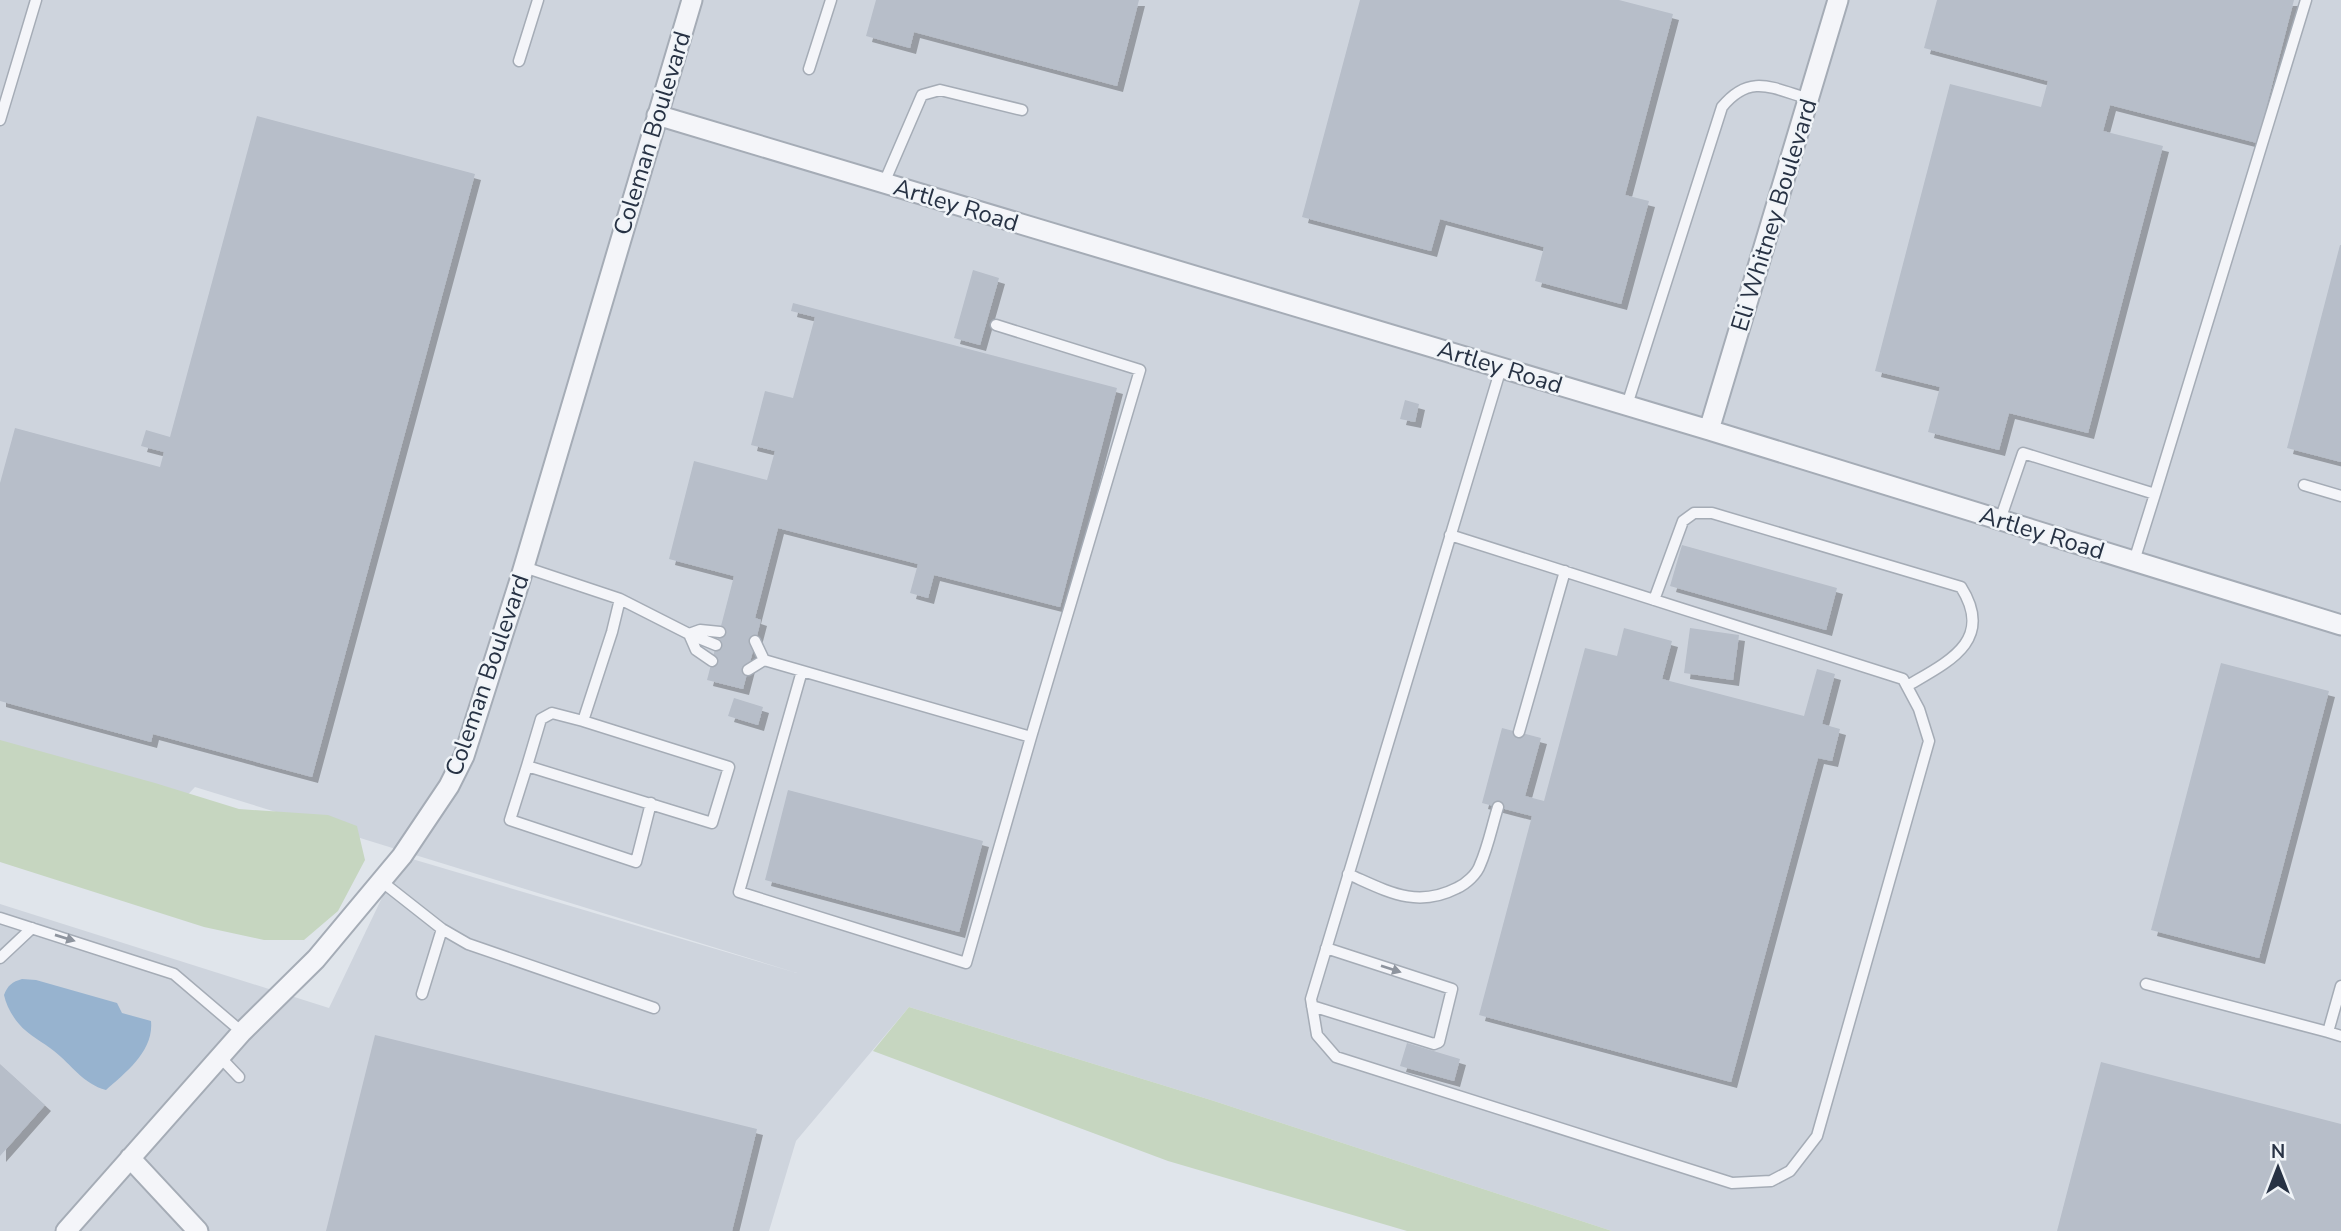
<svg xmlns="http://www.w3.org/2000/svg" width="2341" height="1231" font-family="'Nunito Sans',sans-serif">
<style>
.built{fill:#ced4dd}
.green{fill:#c6d6c0}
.water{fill:#97b3cf}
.building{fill:#b7bec9;filter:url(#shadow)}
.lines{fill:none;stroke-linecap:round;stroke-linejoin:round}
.service-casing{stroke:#a5acb6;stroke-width:13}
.minor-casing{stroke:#a5acb6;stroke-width:23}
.service{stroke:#f4f5f9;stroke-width:10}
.minor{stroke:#f4f5f9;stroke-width:19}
.oneway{fill:#8e949e}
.labels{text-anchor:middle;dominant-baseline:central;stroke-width:5;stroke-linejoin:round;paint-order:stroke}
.street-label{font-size:24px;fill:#273244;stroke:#f0f4f8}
</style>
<defs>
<filter id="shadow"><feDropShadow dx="6" dy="6" stdDeviation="0" flood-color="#0004"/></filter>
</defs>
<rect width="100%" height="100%" fill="#e0e5eb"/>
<path class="built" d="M0 0H2341V1231H1612L1211 1100 909 1007 796 1141 769 1231H0V904L329 1008 402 856 797 973 195 787 180 803 0 754Z"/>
<path class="green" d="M0 740 155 783 239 809 328 815 357 826 365 860 338 911 304 940H264L204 927 0 862Z
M909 1007 1211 1100 1612 1231H1407L1168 1161 873 1051Z"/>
<path class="water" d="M22 979 36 980 117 1003 122 1013 151 1021C154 1051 126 1072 106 1090 83 1084 72 1065 54 1051 43 1042 28 1035 19 1024 12 1016 6 1005 4 995 8 985 12 982 22 979Z"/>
<path class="building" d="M876 0H1139L1117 86 914 32 910 48 866 36Z
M1360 0H1619L1673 14 1625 195 1649 201 1621 304 1535 281 1544 247 1440 219 1431 251 1302 217Z
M1937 0H2294L2257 143 2110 105 2103 131 2163 146 2088 433 2009 413 1999 450 1928 432 1940 387 1875 371 1950 84 2041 107 2048 81 1924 48Z
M257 116 475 174 312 777 153 734 151 742 0 701V483L15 428 160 467 164 452 141 446 146 430 170 437Z
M2340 245H2341V462L2287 448Z
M973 270 999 278 980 345 954 338Z
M793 303 1117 388 1060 607 934 575 928 598 910 593 918 564 778 528 755 618 761 620 743 689 707 680 734 576 669 559 694 461 767 480 775 451 751 445 765 391 793 398 815 317 791 311Z
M1405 400 1419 404 1415 422 1400 419Z
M1682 545 1837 588 1826 630 1670 586Z
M1624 628 1672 641 1662 679 1804 716 1817 669 1835 674 1822 724 1840 729 1832 761 1818 758 1731 1082 1479 1015 1532 816 1482 803 1502 728 1541 738 1525 796 1544 801 1585 648 1617 656Z
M1690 628 1739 635 1733 680 1684 673Z
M2221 663 2329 691 2259 958 2151 930Z
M734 698 763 707 758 725 728 716Z
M788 790 983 841 959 932 765 880Z
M375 1035 757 1129 732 1231H326Z
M1407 1043 1460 1059 1454 1081 1400 1066Z
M2101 1062 2341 1124V1231H2057Z
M0 1064 45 1105 0 1156Z"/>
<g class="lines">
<defs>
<path id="service" d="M519 61 538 0
M809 69 831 0
M0 120 36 0
M884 183 922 95 940 90 1022 110
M1627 405 1722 107C1750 73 1772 88 1809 99
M2304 485 2341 496
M2155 494 2306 0
M2000 520 2023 453 2155 494 2134 561
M1450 535 1903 679 1919 709 1929 741 1817 1136 1790 1171 1771 1181 1732 1183 1336 1057 1317 1035 1311 999 1501 368
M524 567 620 599 612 632 583 721 729 767 712 823 527 766 541 719 552 713 583 721
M620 599 689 634 700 630 720 632
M1654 600 1683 521 1694 513H1712L1961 587C1995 641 1948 662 1907 686
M689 634 696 650 712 661
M689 634 716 645
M755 641 764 660 1031 737 1140 370 996 325
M748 670 764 660
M802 671 739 892 966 963 1031 737
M1519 732 1565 571
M527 766 510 820 636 862 651 803
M1348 874C1387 891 1416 909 1457 888 1466 884 1477 874 1480 865 1488 847 1492 826 1498 807
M381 881 442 929 468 944 654 1008
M0 918 174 974 242 1032
M0 958 32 928
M2146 984 2328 1032
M2341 986 2328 1032 2341 1036
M422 994 442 929
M1312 1006 1434 1044 1439 1042 1452 989 1326 948
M220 1057 239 1077"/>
<path id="minor" d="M657 115 1709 430 2341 625
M1709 430 1838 0
M130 1158 198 1231
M66 1231 242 1032 316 959 402 856 449 786 464 756 520 580 692 0"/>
</defs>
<use href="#service" class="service-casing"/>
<use href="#minor" class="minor-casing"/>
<use href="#service" class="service"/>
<use href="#minor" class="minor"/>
</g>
<defs><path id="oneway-solid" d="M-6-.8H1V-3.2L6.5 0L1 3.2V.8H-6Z" transform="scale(1.75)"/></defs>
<g class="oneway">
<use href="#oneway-solid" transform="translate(65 938) rotate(17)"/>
<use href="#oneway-solid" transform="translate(1391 969) rotate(18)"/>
</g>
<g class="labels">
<g class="street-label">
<text transform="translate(652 133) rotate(-73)">Coleman Boulevard</text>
<text transform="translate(956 205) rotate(17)">Artley Road</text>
<text transform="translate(1774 215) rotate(-73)">Eli Whitney Boulevard</text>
<text transform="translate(1500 367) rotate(17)">Artley Road</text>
<text transform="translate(2042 533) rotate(17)">Artley Road</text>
<text transform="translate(487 675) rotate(-71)">Coleman Boulevard</text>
</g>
</g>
<g transform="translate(2278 1168)" stroke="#f0f4f8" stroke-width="5" paint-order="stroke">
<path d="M0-5L12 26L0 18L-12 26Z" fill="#273244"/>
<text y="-10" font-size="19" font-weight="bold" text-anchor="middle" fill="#273244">N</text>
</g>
</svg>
